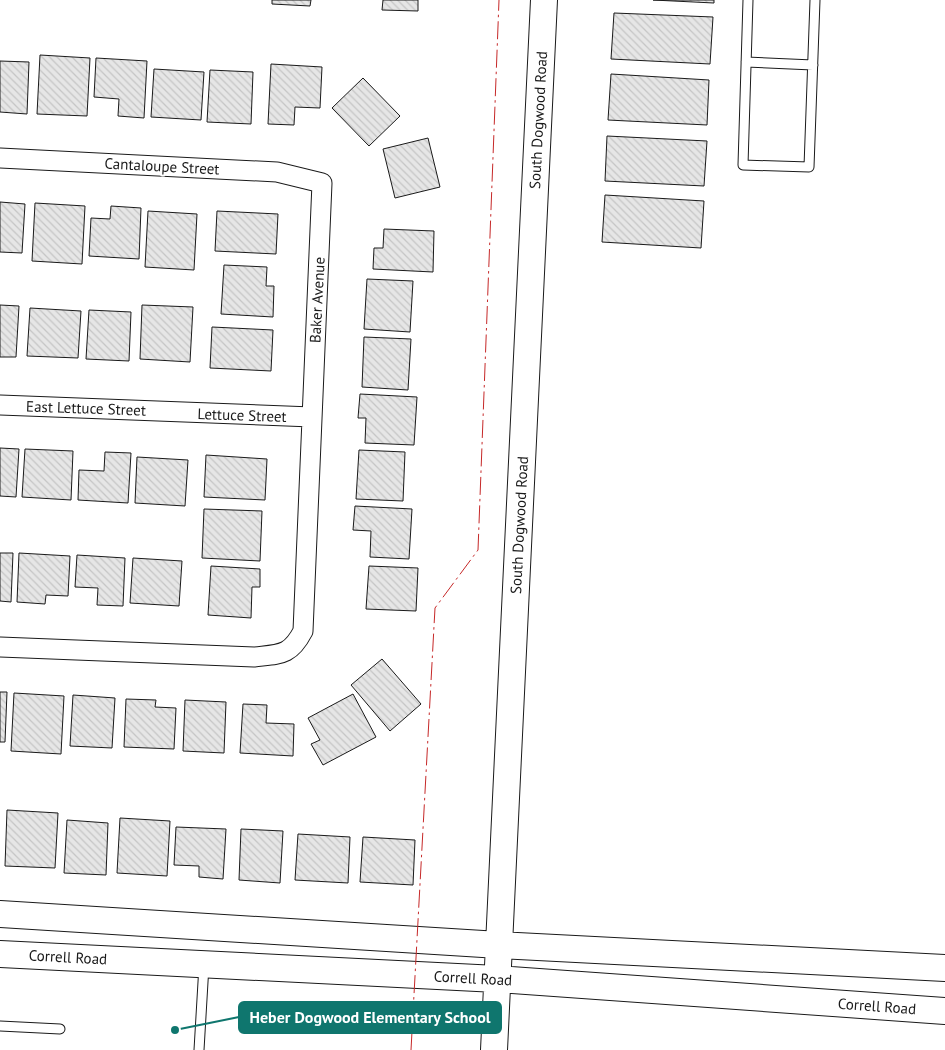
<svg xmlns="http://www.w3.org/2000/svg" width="945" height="1050" font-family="'PT Sans',sans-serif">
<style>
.building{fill:url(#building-back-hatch);stroke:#1a1a1a}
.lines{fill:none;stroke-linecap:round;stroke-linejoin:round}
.lane-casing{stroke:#1a1a1a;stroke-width:11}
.street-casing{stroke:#1a1a1a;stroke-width:21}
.secondary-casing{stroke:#1a1a1a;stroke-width:28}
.lane{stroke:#fff;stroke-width:9}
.street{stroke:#fff;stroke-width:19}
.secondary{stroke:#fff;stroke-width:26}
.power{stroke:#c62828;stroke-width:1;stroke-dasharray:18 4 2.5 4;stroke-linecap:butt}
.labels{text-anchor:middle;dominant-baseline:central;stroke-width:4;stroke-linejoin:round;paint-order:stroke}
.street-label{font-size:15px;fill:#1a1a1a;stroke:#fff}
.leader{fill:none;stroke:#0f766e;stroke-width:2}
.callout-dot{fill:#0f766e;stroke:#fff;stroke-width:2}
.callout{fill:#0f766e;stroke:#0f766e;stroke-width:2}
.callout-label{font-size:16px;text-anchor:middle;font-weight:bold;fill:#fff}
</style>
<defs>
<pattern id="building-back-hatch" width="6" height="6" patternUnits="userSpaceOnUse" patternTransform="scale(1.25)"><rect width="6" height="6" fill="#e6e6e6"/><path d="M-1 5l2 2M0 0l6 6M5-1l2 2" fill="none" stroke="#c5c5c5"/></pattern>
</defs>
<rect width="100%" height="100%" fill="#fff"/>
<path class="building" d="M272 0H311L310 6 272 4Z
M383 0H418V11L382 10Z
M653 0H714V3Z
M614 13 713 17 710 64 611 59Z
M40 55 90 58 87 116 37 114Z
M96 58 147 61 144 118 118 116 119 99 94 97Z
M0 61 29 62 27 114 0 112Z
M271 64 322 67 320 108 295 107 294 125 268 124Z
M154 69 204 72 201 120 151 117Z
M210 70 253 72 251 124 207 122Z
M611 74 709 80 707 125 608 120Z
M363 78 400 116 369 146 332 108Z
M607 136 707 141 704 186 605 181Z
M428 138 440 187 395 198 383 149Z
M605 195 704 201 701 248 602 242Z
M0 202 25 204 22 253 0 252Z
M35 203 85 206 82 264 32 261Z
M111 206 141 208 139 259 89 256 91 218 110 219Z
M148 211 197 214 194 270 145 267Z
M217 211 278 214 276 254 215 251Z
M384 229 434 231 433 272 373 269 374 248H383Z
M224 265 267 267 266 286H274L273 317 221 314Z
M367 279 413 281 410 332 364 329Z
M0 305 19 306 16 357H0Z
M142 305 193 307 190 362 140 359Z
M30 308 81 311 78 358 27 356Z
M89 310 131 312 129 361 86 359Z
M212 327 273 330 271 371 210 368Z
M364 337 411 339 408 390 362 387Z
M360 394 417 397 414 445 365 443 366 418H358Z
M0 448 19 449 16 497 0 496Z
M25 449 73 451 71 500 22 497Z
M359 450 405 452 403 501 356 499Z
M105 452 131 453 128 503 78 500 79 470 104 471Z
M206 455 267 459 265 500 204 497Z
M137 457 188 460 185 506 135 503Z
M355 506 412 509 409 559 370 557 371 531 353 530Z
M204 509 262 511 260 561 202 558Z
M0 553H13L11 602 0 601Z
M19 553 70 556 68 596 46 595 45 604 17 602Z
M77 555 125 558 123 606 97 605 98 588 75 587Z
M133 558 182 561 179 606 130 603Z
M211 566 260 569V587H252L251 618 208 615Z
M369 566 418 568 416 611 366 609Z
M382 659 421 704 390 731 351 685Z
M0 692H7L5 742H0Z
M14 693 64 696 61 754 11 751Z
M353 694 376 737 323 765 311 744 320 740 308 718Z
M73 695 115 698 112 748 70 746Z
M126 699 156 700 155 707 176 708 174 749 124 747Z
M185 700 226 702 224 753 183 751Z
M243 704 267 705 266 723 294 724 293 756 240 753Z
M7 810 58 813 55 868 5 866Z
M120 818 170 821 167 876 117 873Z
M67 820 108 823 106 875 64 873Z
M176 827 226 829 223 879 199 877V866L174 865Z
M241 829 283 831 280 883 239 880Z
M298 834 350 837 348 883 295 880Z
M363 837 415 840 413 885 360 882Z"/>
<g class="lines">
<defs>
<path id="lane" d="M748 0 743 165 809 167 815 0
M746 62 813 65
M0 1026 60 1029
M199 1050 204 965"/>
<path id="street" d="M0 158 277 172 322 183 303 631C290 656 280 654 254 657L0 647
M0 405 312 417"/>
<path id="secondary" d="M0 914 499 945 945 968
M0 954 497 979 945 1011
M494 1050 544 0"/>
</defs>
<use href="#lane" class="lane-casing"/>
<use href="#street" class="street-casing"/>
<use href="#secondary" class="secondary-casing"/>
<use href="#lane" class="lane"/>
<use href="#street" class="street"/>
<use href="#secondary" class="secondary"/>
<path class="power" d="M411 1050 435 608 478 550 499 0"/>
</g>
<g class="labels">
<g class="street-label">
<text transform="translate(538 120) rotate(-87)">South Dogwood Road</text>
<text transform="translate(162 166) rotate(3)">Cantaloupe Street</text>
<text transform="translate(317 300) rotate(-87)">Baker Avenue</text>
<text transform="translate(86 408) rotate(2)">East Lettuce Street</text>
<text transform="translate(242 415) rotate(2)">Lettuce Street</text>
<text transform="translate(519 525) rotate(-87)">South Dogwood Road</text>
<text transform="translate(68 957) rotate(3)">Correll Road</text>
<text transform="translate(473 978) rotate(3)">Correll Road</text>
<text transform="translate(877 1006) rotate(4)">Correll Road</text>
</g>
</g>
<path class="leader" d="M175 1030L239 1017"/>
<circle class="callout-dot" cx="175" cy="1030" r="5"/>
<rect class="callout" x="239" y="1002" width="262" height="31" rx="5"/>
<g class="callout-label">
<text x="370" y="1023">Heber Dogwood Elementary School</text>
</g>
</svg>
